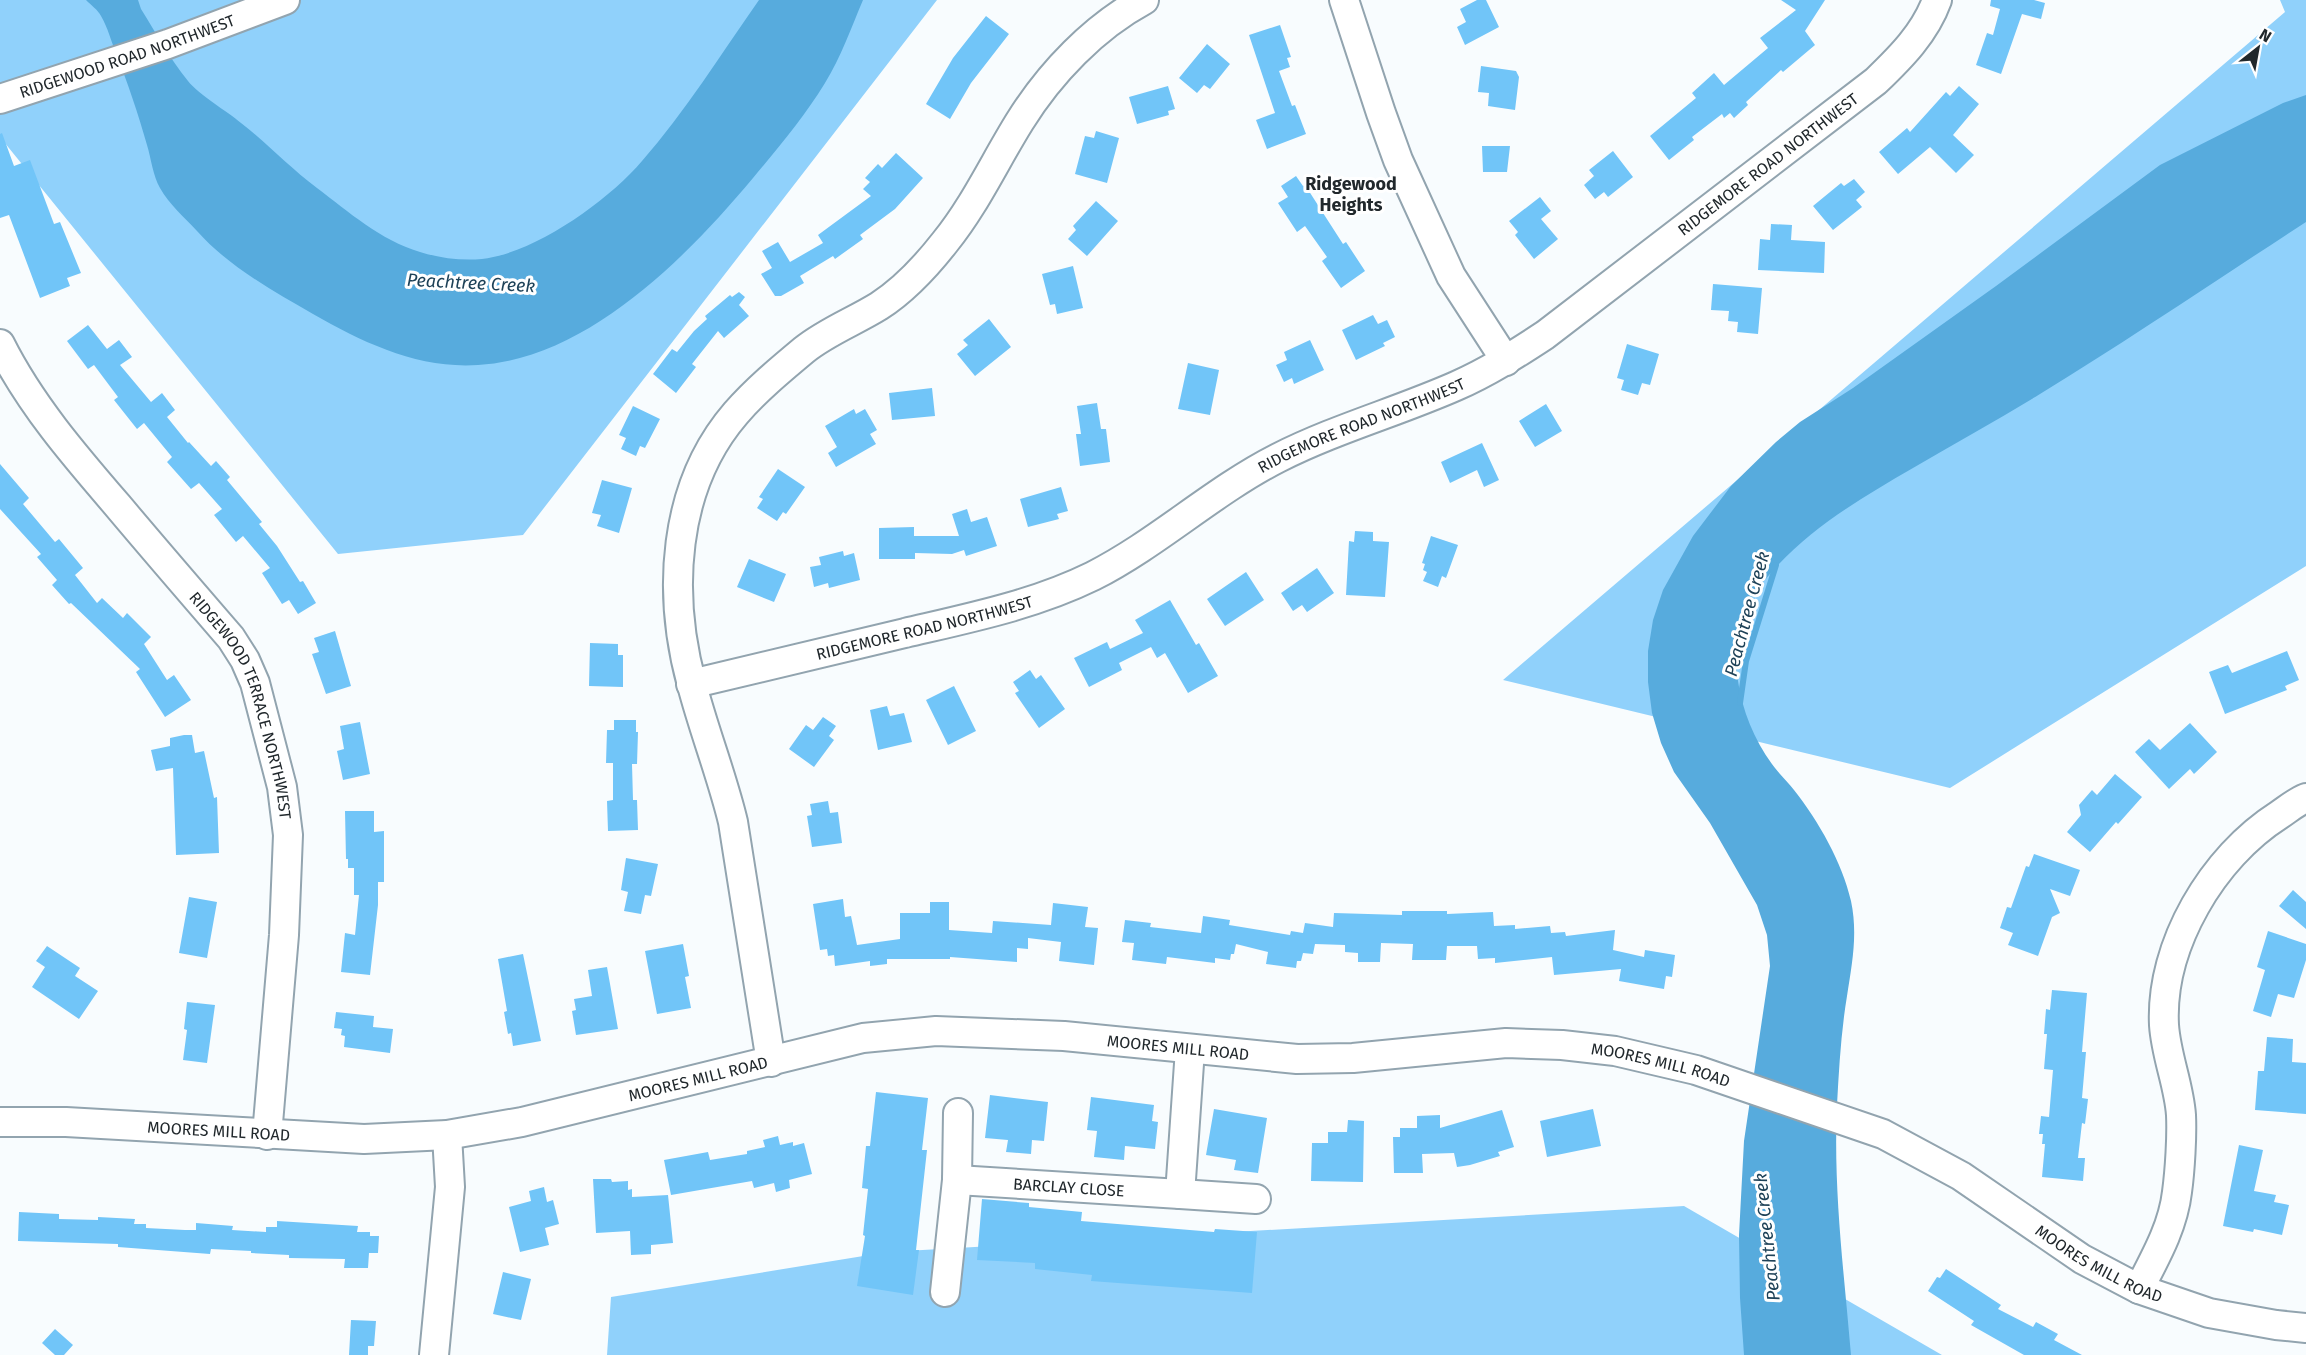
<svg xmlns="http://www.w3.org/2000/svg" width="2306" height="1355" font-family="'Fira Sans',sans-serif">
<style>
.forest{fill:#90d1fb}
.water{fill:#57abdd}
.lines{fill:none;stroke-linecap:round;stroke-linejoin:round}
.stream{stroke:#57abdd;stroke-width:6}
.building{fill:#71c5f8}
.minor-casing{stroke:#92a4af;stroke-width:32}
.minor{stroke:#fff;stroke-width:28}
.labels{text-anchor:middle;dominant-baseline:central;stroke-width:6;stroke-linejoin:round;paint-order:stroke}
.street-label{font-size:16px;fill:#21282c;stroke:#fff}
.neighbourhood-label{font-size:18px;font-weight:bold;fill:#21282c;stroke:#fff}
.water-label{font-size:18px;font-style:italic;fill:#1e4258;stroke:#fff}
</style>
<rect width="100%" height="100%" fill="#f8fcfe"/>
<path class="forest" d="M0 0H937L523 535 338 554 0 137Z
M2280 0H2306V566L1950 788 1503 680 2285 12Z
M1684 1206 1942 1355H607L611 1297 888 1252Z"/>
<path class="water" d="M86 0H138L141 9C156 33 170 59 188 81 199 95 227 111 241 123 267 143 290 168 317 188 349 212 380 240 420 252 439 258 462 261 482 259 535 253 608 201 642 161 685 112 721 54 759 0H863C851 28 841 57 825 83 804 117 779 147 753 178 687 257 587 359 478 365 418 369 364 343 313 314 273 291 228 266 197 231 185 218 169 204 160 188 153 176 151 158 147 145 138 113 128 84 116 53 111 41 108 28 101 16 98 10 91 5 86 0Z
M2306 95V222C2218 279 2130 339 2040 394 1999 419 1955 443 1913 468 1856 501 1798 535 1758 589 1740 614 1734 652 1738 681 1742 711 1756 744 1775 768 1781 776 1788 782 1794 790 1819 822 1842 862 1851 901 1858 934 1852 964 1847 996 1841 1032 1839 1069 1837 1105 1833 1189 1844 1272 1851 1355H1744L1740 1298 1739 1235 1744 1141 1770 966 1767 935 1757 905 1710 823 1674 772 1661 743 1652 713 1648 682V651L1653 620 1663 590 1693 536 1731 486 1776 442 1800 422 1853 388 1996 286 2160 165 2283 103Z"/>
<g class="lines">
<path class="stream" d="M1740 703 1746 661 1776 565"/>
</g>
<path class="building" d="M1477 0H1486L1499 27 1465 45 1457 27 1466 22 1460 9Z
M1781 0H1825L1805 31 1815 45 1783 72 1781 70 1746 102 1748 105 1734 118 1730 113 1724 118 1722 114 1692 137 1694 140 1669 160 1650 136 1696 98 1692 93 1714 73 1724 85 1768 48 1760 38 1796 10Z
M1991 0H2034L2045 3 2041 19 2022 14 2001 74 1976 65 1987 33 1993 35 2000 9 1990 6Z
M986 16 1009 34 971 83 950 119 926 104 953 58Z
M1280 25 1291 57 1287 58 1290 67 1279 71 1292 106 1295 105 1306 134 1267 149 1256 120 1275 113 1249 35Z
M1207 44 1230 64 1210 89 1204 85 1197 93 1179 78Z
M1481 66 1516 71 1519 77 1515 110 1488 106 1489 93 1478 92Z
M1168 86 1175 109 1168 111 1169 115 1137 124 1129 97Z
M1959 86 1979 104 1953 135 1974 155 1956 173 1930 147 1898 174 1879 152 1907 128 1910 132 1946 92 1950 96Z
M1096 131 1119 138 1107 183 1075 174 1085 136 1094 138Z
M2 133 14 166 30 160 54 224 60 222 81 273 67 278 70 286 40 298 9 215 0 218V134Z
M1482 146H1510L1507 172H1483Z
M1613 151 1633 177 1608 197 1604 192 1595 199 1584 185 1594 176 1589 170Z
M896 153 923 178 895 209 860 235 863 239 835 259 833 256 800 276 804 283 781 296H775L761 274 772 268 762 251 778 242 790 262 823 243 818 235 871 196 863 189 870 182 865 178 878 164 882 168Z
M1296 176 1303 186 1305 185 1343 244 1346 242 1365 271 1341 288 1322 261 1327 257 1305 226 1297 232 1278 203 1288 197 1281 186Z
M1854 179 1865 192 1856 200 1862 207 1833 230 1813 206 1841 183 1844 186Z
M1540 197 1551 211 1541 219 1558 239 1534 259 1515 235 1518 232 1509 221Z
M1096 201 1118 221 1087 256 1068 239 1076 230 1073 226Z
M1771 224 1792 225 1791 240 1825 242 1824 273 1758 270 1760 239 1770 240Z
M1073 266 1083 308 1057 314 1055 304 1050 305 1042 274Z
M1713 284 1762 288 1758 334 1737 332 1738 322 1728 321 1729 311 1711 310Z
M739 292 745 297 739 305 749 316 724 338 718 331 692 364 696 367 676 393 653 374 672 349 677 352 694 331 707 319 705 316 730 295 732 297Z
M1373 315 1378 324 1387 320 1395 337 1383 343 1385 346 1356 360 1342 330Z
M989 319 1011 347 975 376 957 354 968 345 963 340Z
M88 325 107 349 119 340 132 357 120 365 151 402 162 393 175 410 167 417 188 443 189 442 211 466 216 461 230 477 227 480 262 522 259 524 277 546 300 582 303 581 316 603 298 614 289 600 282 604 262 573 270 568 243 536 236 542 214 515 222 509 199 483 191 489 167 462 172 457 144 423 137 429 114 400 118 397 94 365 88 369 67 341Z
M1310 340 1324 370 1294 384 1292 378 1284 382 1276 365 1287 360 1284 352Z
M1627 344 1659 354 1650 385 1642 383 1638 395 1621 390 1624 380 1617 378Z
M1188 363 1219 370 1210 415 1178 409Z
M932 388 935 416 892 420 889 393Z
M1097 403 1101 429H1106L1110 462 1080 466 1076 434H1081L1077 406Z
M1546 404 1562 431 1535 447 1519 421Z
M633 406 660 419 645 448 640 446 636 456 621 449 626 438 619 435Z
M854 409 856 414 865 409 877 430 870 434 876 444 836 467 828 453 837 447 825 426Z
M1482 443 1499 480 1484 487 1477 470 1450 483 1441 462Z
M0 464 29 498 23 504 55 542 59 539 83 568 75 575 97 603 102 598 123 618 127 613 151 637 144 644 167 680 174 675 191 700 165 717 136 672 140 669 71 603 69 604 52 585 57 580 37 557 41 554 0 509Z
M778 469 805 487 786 514 783 512 777 521 757 508 763 499 759 497Z
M602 480 632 488 619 533 597 526 601 515 592 513Z
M1061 487 1068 511 1057 514 1059 519 1028 527 1020 499Z
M967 509 971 522 987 517 997 546 966 556 964 550 952 554 915 553V559H879V528L914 527V536H959L952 514Z
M1355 531 1373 532V541L1389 542 1385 597 1346 595 1349 541 1354 542Z
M1431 536 1458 545 1446 578 1442 576 1438 587 1423 581 1427 572 1423 570 1425 564 1422 563Z
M843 551 844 556 854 553 860 580 829 588 828 583 814 587 810 567 821 565 819 557Z
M749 559 786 574 774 602 737 587Z
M1317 568 1334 593 1307 612 1302 605 1293 611 1281 593Z
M1246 572 1264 600 1225 626 1207 599Z
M1170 600 1196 645 1199 643 1218 676 1188 693 1165 653 1157 658 1151 647 1119 663 1122 670 1089 687 1074 658 1107 642 1110 649 1143 633 1135 620Z
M335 631 351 686 326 694 312 654 319 652 314 638Z
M590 643 618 644V655H623V687L589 686Z
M2287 651 2299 680 2285 686 2287 690 2225 714 2209 672 2228 665 2232 673Z
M1030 670 1036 679 1041 675 1065 709 1039 728 1015 693 1019 691 1013 682Z
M954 686 976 731 948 745 926 700Z
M887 706 890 716 904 713 912 742 878 750 870 710Z
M823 717 836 726 829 736 834 740 814 767 789 749 806 725 813 730Z
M614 720H636V732H638L637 764H632L633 800H637L638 830 608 831 607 801 613 800V763H606L607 730H614Z
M360 722 370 774 343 780 337 751 344 749 340 726Z
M2190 723 2217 752 2194 774 2190 769 2169 789 2135 752 2149 739 2160 750Z
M184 735H192L195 753 204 751 214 798 217 797 219 853 176 855 173 768 156 771 151 750 170 746V738Z
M2115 774 2142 797 2118 824 2116 822 2090 852 2067 832 2081 815 2079 805 2092 790 2097 795Z
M828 801 830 813 838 812 842 843 812 847 807 816 812 815 810 804Z
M345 811H374V832L384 831V882H378V905L370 975 341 972 345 933 355 935 359 895H354V868H348V859H346Z
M2034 854 2080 870 2070 896 2050 889 2060 913 2052 917 2038 956 2008 945 2013 933 2000 928 2007 907 2011 908 2026 866 2029 867Z
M626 858 658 864 651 896 645 895 641 914 624 911 628 892 621 890Z
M2293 890 2306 902V929L2279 906Z
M189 897 217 902 207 958 179 953Z
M843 899 845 917 851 916 857 945 900 939V913H930V902H949V930L992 933 993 921 1051 925 1053 903 1088 907 1085 927 1098 928 1094 965 1059 961 1061 942 1028 938V949L1017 948V962L950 957V959H887V964L870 966V961L835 966 834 955 828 956 827 949 820 950 813 904Z
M1402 911H1447V914L1493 912 1494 926 1515 925V929L1550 926 1551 933 1565 932 1566 936 1615 930 1613 950 1644 957 1645 950 1675 955 1672 977 1666 976 1664 989 1619 981 1621 969 1554 975 1552 957 1495 963V958L1478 959 1477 946H1447L1446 960H1412L1413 944 1381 943 1380 962H1358V953L1345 952V945L1315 944 1313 954 1303 953 1301 961H1297L1296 968 1266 964 1268 952 1236 944 1234 954H1231L1230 960 1215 958V963L1167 957 1166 964 1132 960 1134 943 1122 942 1125 920 1151 923 1150 927 1201 933 1203 916 1230 920 1229 925 1290 935 1291 931 1303 933 1305 923 1333 927 1334 913 1402 915Z
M2268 931 2306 944V960L2294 998 2278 994 2271 1017 2253 1011 2265 970 2257 967Z
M683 944 689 976 685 977 691 1008 657 1014 645 951Z
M47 946 80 968 75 976 98 991 79 1019 32 987 45 967 36 961Z
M523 954 541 1041 513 1046 511 1033 508 1034 504 1012 507 1011 498 959Z
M607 967 618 1029 576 1035 572 1011 576 1010 574 999 592 996 588 970Z
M2052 990 2087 993 2082 1052H2086L2082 1098 2088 1099 2085 1124 2082 1123 2078 1158H2085L2083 1181 2042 1177 2045 1144H2042L2043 1134H2039L2041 1116 2049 1117 2053 1070 2044 1069 2047 1034H2044L2046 1009 2050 1010Z
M187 1002 215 1005 207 1063 183 1060 187 1030 184 1029Z
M336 1012 374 1016 373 1027 393 1029 390 1053 344 1047 345 1036 341 1035 342 1029 334 1028Z
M2267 1037 2293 1039 2292 1062 2306 1063V1114L2255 1110 2258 1071H2264Z
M876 1092 928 1098 922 1150H927L916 1250H919L913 1295 857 1286 865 1236 863 1235 868 1189 862 1188 866 1146H870Z
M990 1095 1048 1102 1044 1141 1032 1140 1031 1154 1006 1152 1008 1140 985 1138Z
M1091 1097 1154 1105 1152 1121 1158 1122 1155 1149 1125 1146 1124 1160 1094 1157 1097 1131 1087 1130Z
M1214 1109 1267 1118 1258 1173 1234 1170 1236 1160 1206 1155Z
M1593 1109 1601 1146 1547 1157 1540 1121Z
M1502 1110 1514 1147 1498 1152 1500 1156 1470 1165 1457 1167 1454 1153 1422 1154 1423 1173H1394L1393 1137H1400V1128H1417V1116L1440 1115V1128Z
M1348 1120 1364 1121 1363 1182 1311 1181 1312 1143H1328V1132H1347Z
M778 1136 780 1145 793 1142V1146L804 1143 812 1174 789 1180 790 1188 776 1192 774 1183 754 1188 752 1181 671 1195 664 1160 708 1152 710 1160 747 1154V1151L765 1147 763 1140Z
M2239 1145 2263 1150 2254 1191 2276 1195 2274 1202 2289 1205 2282 1235 2254 1229 2253 1232 2223 1226Z
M593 1179H611L612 1182 628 1181V1190L632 1189V1197L668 1195 673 1243 651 1245V1254L631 1255 630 1231 596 1233Z
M544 1187 547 1202 553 1200 559 1224 545 1228 549 1245 520 1252 509 1207 531 1201 529 1191Z
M982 1199 1029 1203V1207L1082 1212 1081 1221 1214 1232 1215 1229 1257 1232 1252 1293 1091 1281 1092 1275 1035 1269V1263L977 1260Z
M19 1212 59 1214V1219L98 1220V1217L135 1219 134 1224H146V1228L185 1230H196V1223L233 1226 232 1230 266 1232V1227H277V1221L358 1226 357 1232H370V1236H379L378 1253H369L368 1268H344L345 1259 289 1258V1255L251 1253V1251L211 1249 210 1254 118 1247V1244L18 1241Z
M1946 1269 2001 1305 1998 1309 2033 1327 2036 1322 2058 1334 2054 1340 2082 1355H2024L1971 1325 1974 1321 1928 1291 1937 1277 1940 1278Z
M503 1272 531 1279 521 1320 493 1314Z
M351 1320 376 1321 374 1346H368V1355H349Z
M55 1329 73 1345 64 1355H55L42 1343Z"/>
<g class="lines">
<defs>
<g id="minor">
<path d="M1344 0 1381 113 1398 160 1451 276 1506 361"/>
<path id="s1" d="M0 99 168 44 285 0"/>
<path id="s2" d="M0 344C30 404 74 455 118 506 155 550 193 594 231 638L245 660 255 683 282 787 288 835 284 935 267 1135"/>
<path id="s3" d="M691 684C763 667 834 650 905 633 969 618 1034 605 1093 576 1158 543 1213 491 1278 458 1335 429 1397 412 1456 386 1488 372 1516 354 1545 335L1876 81C1901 57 1925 33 1937 0"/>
<path d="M771 1062 733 822C722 776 704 731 692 685 667 594 672 487 736 413 756 390 780 370 804 350 826 332 855 321 879 306 904 290 927 265 945 242 975 205 995 161 1020 121 1050 73 1094 27 1144 0"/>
<path id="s4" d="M0 1122H66L364 1139 447 1135 522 1122 863 1038 936 1031 1064 1036 1297 1059 1353 1058 1506 1043 1562 1045 1615 1051 1696 1070 1883 1134 1961 1176 2082 1259 2139 1289 2209 1313 2276 1325 2306 1328"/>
<path id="s5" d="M957 1180 1180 1194 1190 1049"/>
<path d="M1180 1194 1256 1199"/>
<path d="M2139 1289C2155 1258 2173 1227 2177 1192 2180 1170 2182 1136 2181 1115 2179 1085 2166 1056 2164 1025 2160 945 2213 857 2279 815 2288 809 2296 802 2306 798"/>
<path d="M945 1292 957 1180 958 1113"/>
<path d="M434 1355 450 1187 447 1135"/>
</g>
</defs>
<use href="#minor" class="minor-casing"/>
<use href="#minor" class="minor"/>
</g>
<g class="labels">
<g class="street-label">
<text stroke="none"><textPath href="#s1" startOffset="134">RIDGEWOOD ROAD NORTHWEST</textPath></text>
<text stroke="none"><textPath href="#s3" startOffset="1212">RIDGEMORE ROAD NORTHWEST</textPath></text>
<text stroke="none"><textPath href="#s3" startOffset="726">RIDGEMORE ROAD NORTHWEST</textPath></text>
<text stroke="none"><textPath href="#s3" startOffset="240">RIDGEMORE ROAD NORTHWEST</textPath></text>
<text stroke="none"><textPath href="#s2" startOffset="441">RIDGEWOOD TERRACE NORTHWEST</textPath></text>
<text stroke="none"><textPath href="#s4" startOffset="1191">MOORES MILL ROAD</textPath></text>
<text stroke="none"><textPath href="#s4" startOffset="1677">MOORES MILL ROAD</textPath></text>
<text stroke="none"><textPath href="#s4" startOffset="705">MOORES MILL ROAD</textPath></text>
<text stroke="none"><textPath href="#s4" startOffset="219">MOORES MILL ROAD</textPath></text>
<text stroke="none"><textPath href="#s5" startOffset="112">BARCLAY CLOSE</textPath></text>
<text stroke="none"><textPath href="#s4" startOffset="2163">MOORES MILL ROAD</textPath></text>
</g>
<g class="neighbourhood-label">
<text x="1351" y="184">Ridgewood<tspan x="1351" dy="21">Heights</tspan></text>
</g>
<g class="water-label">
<text transform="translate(471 283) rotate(3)">Peachtree Creek</text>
<text transform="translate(1747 614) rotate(-75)">Peachtree Creek</text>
<text transform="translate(1767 1237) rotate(-96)">Peachtree Creek</text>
</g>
</g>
<g transform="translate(2258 48) rotate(31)" stroke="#ffffff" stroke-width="4.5" paint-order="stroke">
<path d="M0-4.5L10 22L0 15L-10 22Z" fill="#21282c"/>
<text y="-9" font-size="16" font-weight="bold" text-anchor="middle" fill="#21282c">N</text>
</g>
</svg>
